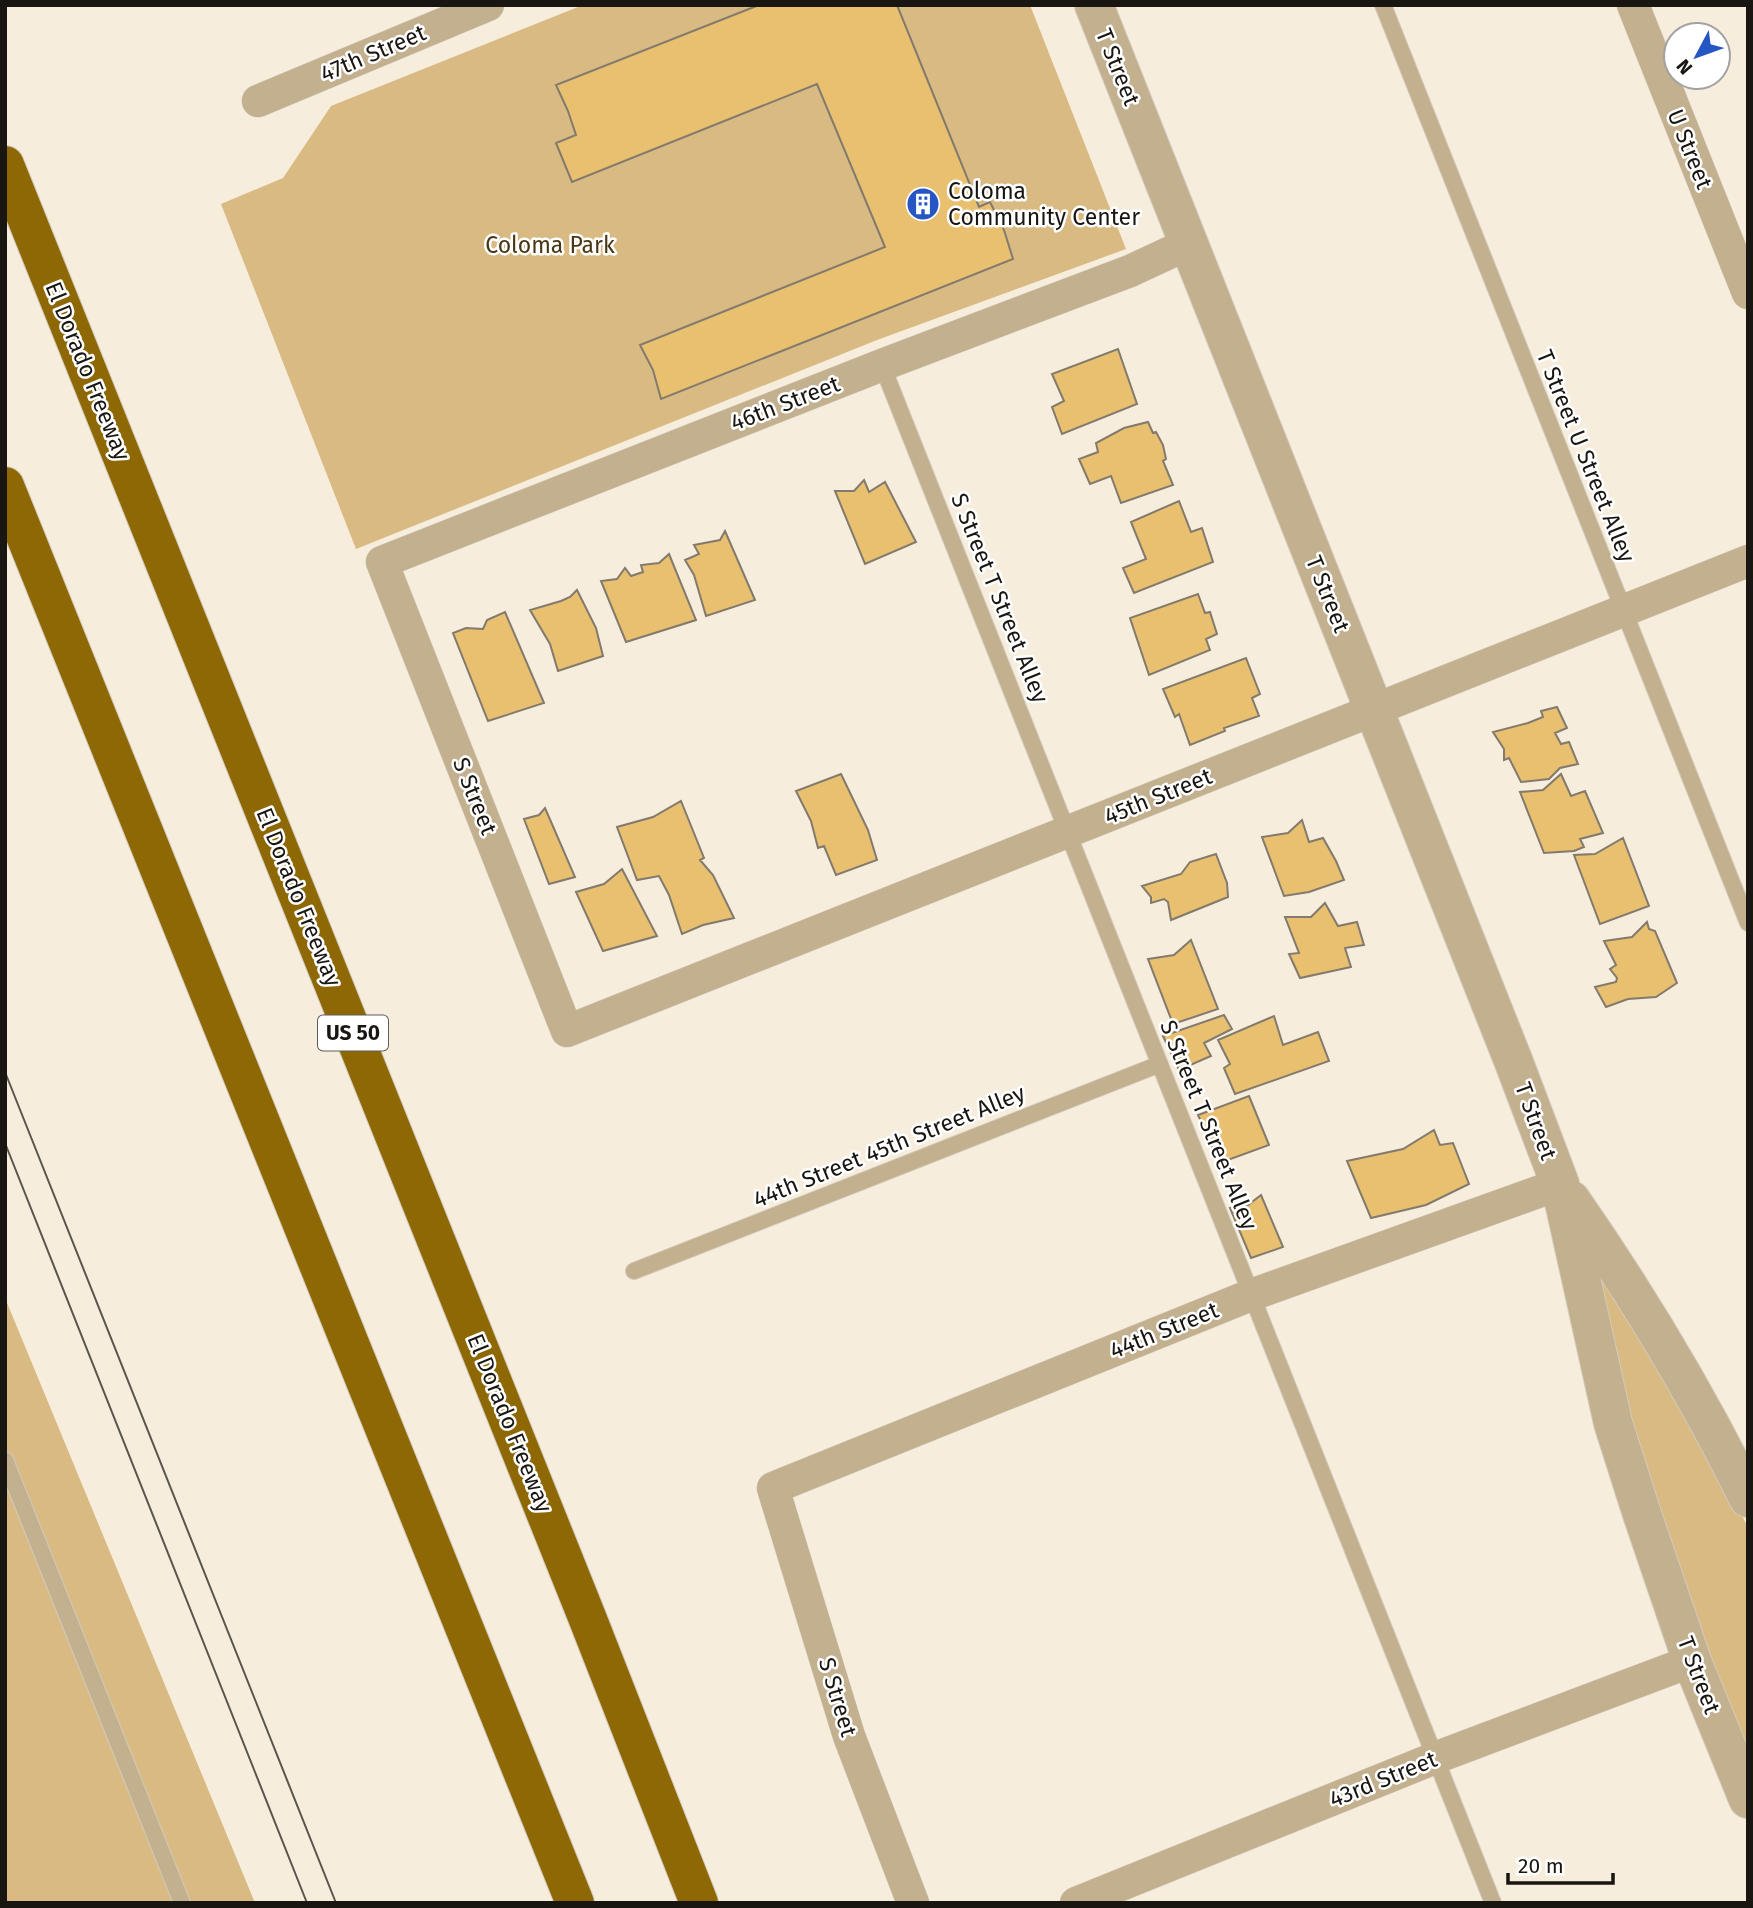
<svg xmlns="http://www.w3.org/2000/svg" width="1753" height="1908" font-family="'Fira Sans',sans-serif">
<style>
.green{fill:#d8ba82}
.building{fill:#e9c06f;stroke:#827a6c;stroke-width:2}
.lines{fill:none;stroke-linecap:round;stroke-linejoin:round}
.service-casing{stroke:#d3cbbc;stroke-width:18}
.minor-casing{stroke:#d3cbbc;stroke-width:33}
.tertiary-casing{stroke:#d3cbbc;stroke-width:40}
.motorway-casing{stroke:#d3cbbc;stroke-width:40}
.service{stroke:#c2b08f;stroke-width:16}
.minor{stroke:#c2b08f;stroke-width:32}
.tertiary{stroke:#c2b08f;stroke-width:38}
.motorway{stroke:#8d6804;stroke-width:38}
.tram{stroke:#5a564d;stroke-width:2}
.labels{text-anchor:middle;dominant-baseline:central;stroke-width:5;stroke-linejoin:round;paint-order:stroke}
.shield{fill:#fff;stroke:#5e5c58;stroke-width:2}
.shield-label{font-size:21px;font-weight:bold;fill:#191611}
.street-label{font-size:23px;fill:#191611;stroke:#fff}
.poi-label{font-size:23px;fill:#191611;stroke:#fff;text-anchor:start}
.park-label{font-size:23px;fill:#483714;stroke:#fff}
</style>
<rect width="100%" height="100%" fill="#f6eddd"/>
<path class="green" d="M583 5H1030L1126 249 877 340 356 549 221 204 283 178 331 106Z
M1605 1279 1705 1439 1748 1528V1769L1633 1454 1600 1280Z
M5 1298 255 1903H5Z"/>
<path class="building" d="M759 5H897L979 207 990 202 1004 230 1013 259 661 399 653 370 640 345 885 247 817 84 572 182 556 143 576 135 568 111 556 85Z
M1118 349 1137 404 1062 434 1052 407 1064 401 1052 374Z
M1148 422 1153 433 1156 432 1163 445 1166 459 1163 461 1173 485 1121 503 1111 476 1090 484 1079 459 1098 452 1096 443 1124 428Z
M864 480 869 492 885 482 916 542 865 564 835 491H854Z
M1179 501 1191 532 1202 528 1213 562 1134 593 1123 568 1146 559 1131 522Z
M725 531 755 600 706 616 694 575 685 560 699 554 694 545 720 540Z
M669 554 696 620 626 642 601 581 617 579 625 568 631 576 643 572 641 565 659 563Z
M577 590 596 628 603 656 558 671 550 644 530 610 561 601 570 597Z
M1198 594 1205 613 1210 612 1217 634 1206 639 1210 650 1149 675 1130 618Z
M505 612 544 703 488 721 453 633 466 628 483 629 487 620Z
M1246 658 1260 694 1252 698 1259 716 1224 728 1225 731 1190 745 1179 714 1175 717 1163 689Z
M1557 707 1567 728 1555 733 1561 744 1569 742 1578 764 1560 768 1549 779 1521 782 1509 758 1504 760V749L1493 732 1528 723 1543 717 1541 711Z
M841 774 868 830 877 860 836 875 824 846 818 848 811 821 796 791Z
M1561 774 1571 796 1585 791 1603 833 1580 839 1584 847 1574 851 1544 853 1520 792 1543 790Z
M681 801 704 858 700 860 713 875 734 918 703 925 682 934 669 895 659 876 637 880 617 827 653 817Z
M545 808 575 877 549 884 524 819 539 815Z
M1302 820 1309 842 1323 838 1336 861 1344 880 1309 892 1284 896 1262 837 1288 833Z
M1623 838 1649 906 1600 924 1574 855 1595 854Z
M1216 854 1227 883 1228 897 1171 920 1168 902 1164 899 1151 903V897L1142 886 1181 874 1190 862Z
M622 869 657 936 603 951 576 892 604 884Z
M1325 903 1338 926 1357 922 1364 945 1345 948 1351 967 1300 978 1289 954 1299 953 1285 917H1311Z
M1647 922 1649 929 1655 931 1677 983 1656 997 1628 999 1606 1007 1595 987 1616 982 1617 978 1610 969 1616 965 1604 941 1632 937Z
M1191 940 1218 1009 1173 1024 1148 959 1174 955Z
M1224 1015 1232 1029 1204 1043 1211 1056 1179 1070 1163 1036Z
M1274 1016 1283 1045 1318 1032 1329 1061 1235 1094 1224 1068 1230 1064 1218 1040Z
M1249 1096 1269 1145 1217 1164 1211 1142 1198 1115Z
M1434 1130 1440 1145 1453 1143 1469 1184 1426 1205 1371 1218 1347 1161 1403 1149Z
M1261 1195 1283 1247 1251 1258 1230 1208 1248 1205Z"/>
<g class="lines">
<defs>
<path id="service" d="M1383 5 1748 923
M882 365 1493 1903
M634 1271 1160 1064
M5 1460 182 1903"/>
<path id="minor" d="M1633 5 1748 293
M258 101 488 5
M1188 244 1130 271 882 365 382 562 567 1031 1748 561
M913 1903 849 1736 773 1488 1251 1295 1560 1184
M1076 1903 1435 1758 1692 1661"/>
<path id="tertiary" d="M1094 5 1513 1060 1560 1184 1613 1423 1641 1511 1692 1661 1748 1799
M1571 1200C1637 1295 1697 1394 1748 1498"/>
<path id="motorway" d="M5 165 587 1617 699 1903
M5 486 575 1903"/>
</defs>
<use href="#service" class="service-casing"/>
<use href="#minor" class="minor-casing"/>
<use href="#tertiary" class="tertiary-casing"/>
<use href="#motorway" class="motorway-casing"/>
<use href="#service" class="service"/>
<use href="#minor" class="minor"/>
<use href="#tertiary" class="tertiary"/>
<use href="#motorway" class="motorway"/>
<path class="tram" d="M5 1072 336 1903
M5 1143 307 1903"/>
</g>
<defs>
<symbol id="building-disc" viewBox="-11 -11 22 22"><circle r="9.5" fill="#2556c4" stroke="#fff"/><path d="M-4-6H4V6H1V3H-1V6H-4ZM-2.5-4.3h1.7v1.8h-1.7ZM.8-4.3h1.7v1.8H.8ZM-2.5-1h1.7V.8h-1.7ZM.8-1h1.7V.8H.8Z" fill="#fff"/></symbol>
</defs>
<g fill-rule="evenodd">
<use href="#building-disc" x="904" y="185" width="38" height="38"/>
</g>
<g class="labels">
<rect class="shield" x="318" y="1015.5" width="70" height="35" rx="5"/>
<g class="shield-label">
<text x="353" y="1033">US 50</text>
</g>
<g class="street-label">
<text transform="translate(373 53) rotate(-23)">47th Street</text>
<text transform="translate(1118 67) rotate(68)">T Street</text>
<text transform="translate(1690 149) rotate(68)">U Street</text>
<text transform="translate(88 371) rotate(68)">El Dorado Freeway</text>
<text transform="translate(785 403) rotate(-21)">46th Street</text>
<text transform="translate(1586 456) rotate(68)">T Street U Street Alley</text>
<text transform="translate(1328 594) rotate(68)">T Street</text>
<text transform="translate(1000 598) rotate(68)">S Street T Street Alley</text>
<text transform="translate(475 796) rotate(68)">S Street</text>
<text transform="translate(1158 796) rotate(-22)">45th Street</text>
<text transform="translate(299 897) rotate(68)">El Dorado Freeway</text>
<text transform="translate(1536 1121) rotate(70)">T Street</text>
<text transform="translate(1209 1125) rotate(68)">S Street T Street Alley</text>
<text transform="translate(889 1146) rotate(-22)">44th Street 45th Street Alley</text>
<text transform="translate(1164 1330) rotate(-22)">44th Street</text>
<text transform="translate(510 1423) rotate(68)">El Dorado Freeway</text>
<text transform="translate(1699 1675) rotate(69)">T Street</text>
<text transform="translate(838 1697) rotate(73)">S Street</text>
<text transform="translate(1383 1779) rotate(-22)">43rd Street</text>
</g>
<g class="poi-label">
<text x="948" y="191">Coloma<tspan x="948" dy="26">Community Center</tspan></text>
</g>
<g class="park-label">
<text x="550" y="245">Coloma Park</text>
</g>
</g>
<rect width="1753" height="1908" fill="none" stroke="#191611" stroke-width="14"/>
<g transform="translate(1697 56) rotate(229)"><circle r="33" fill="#ffffff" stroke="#a3a2a0" stroke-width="2"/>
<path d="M0-5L12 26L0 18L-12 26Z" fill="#2556c4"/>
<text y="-10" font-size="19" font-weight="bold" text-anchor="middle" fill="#191611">N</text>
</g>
<path d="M1508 1873v10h105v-10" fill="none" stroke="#191611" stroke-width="3.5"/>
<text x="1518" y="1873" font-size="21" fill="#191611" stroke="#ffffff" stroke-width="5" paint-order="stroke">20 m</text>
</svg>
